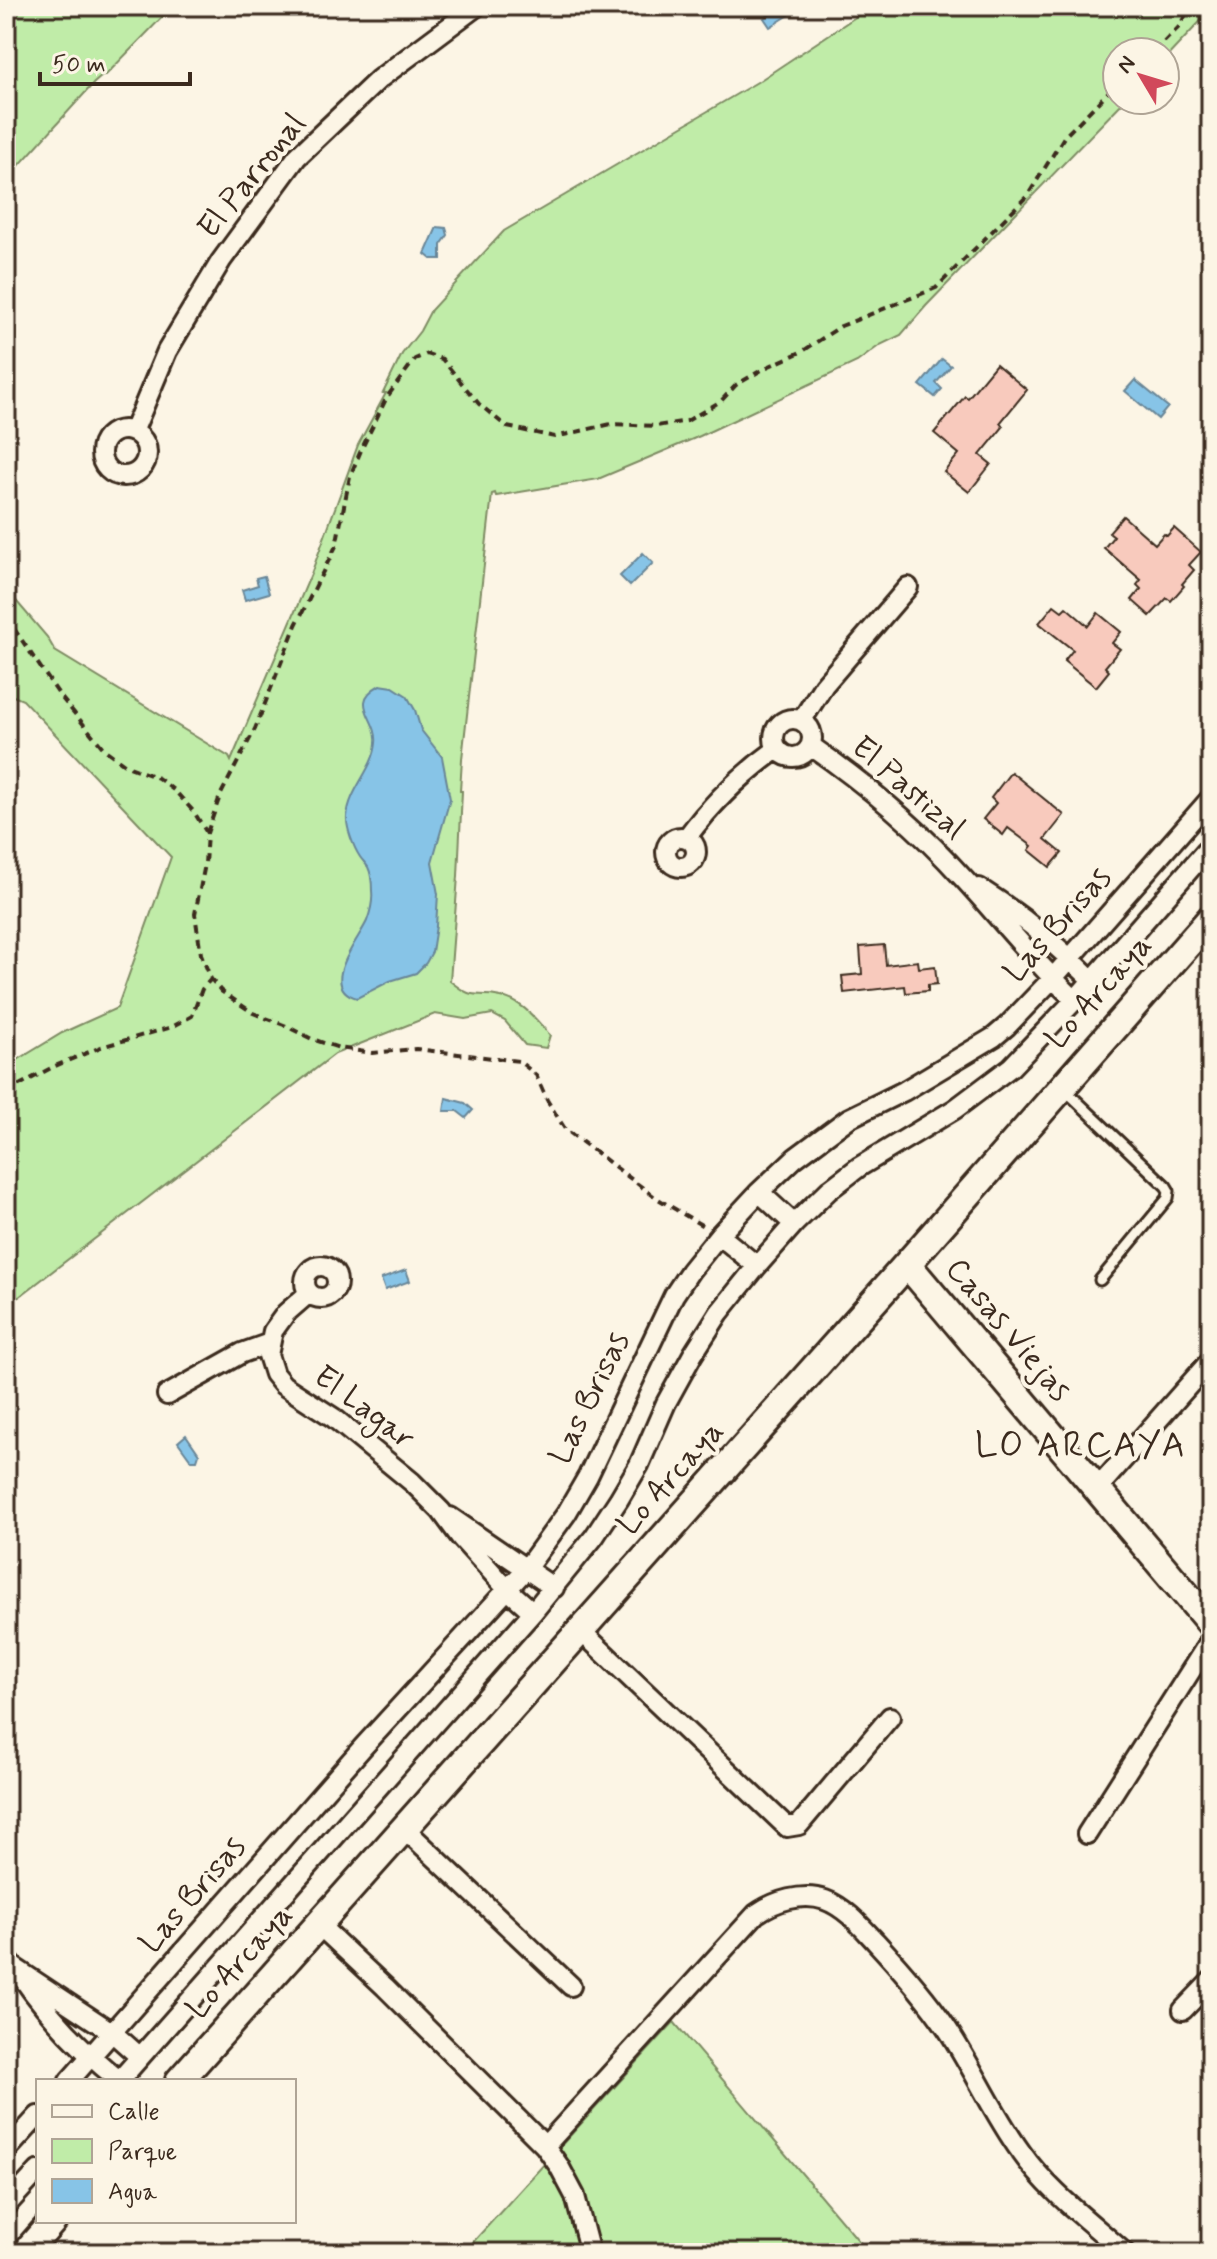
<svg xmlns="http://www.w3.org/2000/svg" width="1217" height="2259" font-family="Mynerve,sans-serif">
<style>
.green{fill:#c0eca8;stroke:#7e8b63;stroke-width:2}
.water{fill:#87c4e7;stroke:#698697;stroke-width:2}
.building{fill:#f8cabd;stroke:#3b2a1e;stroke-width:2}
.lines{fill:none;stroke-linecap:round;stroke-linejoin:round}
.lane-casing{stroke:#3b2a1e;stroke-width:15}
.street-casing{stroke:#3b2a1e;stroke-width:24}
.secondary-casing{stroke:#3b2a1e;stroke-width:32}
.path{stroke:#3b2a1e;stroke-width:4;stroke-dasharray:8 6;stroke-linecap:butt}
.lane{stroke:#fcf5e5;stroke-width:9}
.street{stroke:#fcf5e5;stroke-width:18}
.secondary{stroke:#fcf5e5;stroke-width:26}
.labels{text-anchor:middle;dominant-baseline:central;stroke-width:8;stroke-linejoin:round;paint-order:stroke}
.street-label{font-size:32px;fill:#3b2a1e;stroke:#fcf5e5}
.quarter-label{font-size:36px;letter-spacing:2px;fill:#3b2a1e;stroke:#fcf5e5}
</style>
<rect width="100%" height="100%" fill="#fcf5e5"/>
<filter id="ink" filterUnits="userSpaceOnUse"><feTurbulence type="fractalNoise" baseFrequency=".0125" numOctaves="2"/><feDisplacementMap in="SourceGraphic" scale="16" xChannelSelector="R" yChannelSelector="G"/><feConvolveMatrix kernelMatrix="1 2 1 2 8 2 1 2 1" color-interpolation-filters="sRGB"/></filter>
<g filter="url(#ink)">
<path class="green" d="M6 6H173L105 76H102L94 83 6 180Z
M872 6H1211V10L1165 59V52H1117V100H1125L926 306 901 335 880 345 857 362 700 436 598 479 496 496 495 493 492 494 462 759 460 791H462L458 876 450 981C476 1002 473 991 501 997 523 1001 536 1020 550 1035L546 1048 525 1045 505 1021 492 1014 465 1019 435 1014 335 1054 6 1307V1067L62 1033 117 1008 171 857 23 700 6 693V589L47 637 55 651 229 757 231 761 311 574 358 445 386 393H383L402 354 420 331 431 310 504 231 759 81Z
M674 2022 869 2253H463Z"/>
<path class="water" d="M784 6H790L794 12 770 27 764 18Z
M437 227 446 228 448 235 441 245V259H431L425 254Z
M942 359 951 366 936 383 942 389 935 397 920 385Z
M1135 380 1168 407 1158 419 1125 391Z
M643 553 653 563 630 586 620 576Z
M264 576 269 593 245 600 242 590 258 585 256 578Z
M380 685 393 687 407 696 415 710 421 730 442 757 450 799 432 862 438 894 436 926 432 952 426 963 416 973 390 981 357 998C318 987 358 941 367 921 370 913 373 900 372 891 372 884 371 873 368 867 366 864 362 860 360 857 354 848 346 828 347 817 349 789 374 769 376 743 379 719 347 703 380 685Z
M446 1098 465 1103 473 1110 466 1118 457 1111H444Z
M406 1270 410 1281 385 1290 381 1279Z
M186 1435 199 1454 197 1460H191L178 1442Z"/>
<path class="building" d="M996 364 1027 390 1000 423 1003 427 980 455 991 464 969 492 944 472 959 454 934 433 965 396 968 398Z
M1123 516 1155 544 1164 534 1167 536 1174 528 1201 552 1189 565 1194 570 1182 584 1184 586 1171 601 1167 598 1150 616 1132 600 1141 589 1137 585 1141 580 1104 548 1114 536 1109 532Z
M1054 605 1062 611 1066 607 1088 626 1098 613 1121 632 1112 643 1120 649 1105 667 1109 671 1096 687 1064 661 1073 650 1039 623Z
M1011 772 1064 815 1045 839 1062 853 1050 867 1029 850 1032 846 1008 828 1003 835 983 819 996 803 991 798Z
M884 945 886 965 918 961 919 968 935 966 937 984 928 985V991L906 993 905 986 844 993 842 976 862 974 860 947Z"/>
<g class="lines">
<defs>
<path id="lane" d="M1063 1088 1166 1186 1169 1191 1168 1198 1100 1280"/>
<path id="street" d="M101 453a23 23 0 1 1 46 0a23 23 0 1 1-46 0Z
M133 432 167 351 221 261 297 157 379 79 477 6
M774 738a19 19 0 1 1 38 0a19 19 0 1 1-38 0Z
M802 720 824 685 908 587
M811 746C866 784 918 828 963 878 1001 919 1034 962 1075 1000
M666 852a15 15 0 1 1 30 0a15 15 0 1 1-30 0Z
M687 837C713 802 742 774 777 749
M979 888C1019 913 1058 946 1091 979
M759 1192 794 1224
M719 1235 757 1266
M305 1282a16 16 0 1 1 32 0a16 16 0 1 1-32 0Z
M309 1293 286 1313 273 1331 268 1355 274 1374 283 1385 334 1418 412 1482 441 1511 461 1538 507 1589 533 1612
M167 1395 242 1353 270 1343
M1097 1489 1211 1360
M450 1517 554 1588
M581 1631 787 1827 799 1825 890 1717
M405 1829 571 1986
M1087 1834 1211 1639
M319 1925 385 1987 545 2146 559 2166 575 2196 590 2253
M6 1959 15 1968 113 2033 140 2057
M22 1977C49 2016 82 2051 120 2081
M1183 2010 1211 1981
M69 2081 363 1747 526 1569 566 1514 588 1476 674 1295 690 1271 719 1235 759 1192 795 1158 849 1118 904 1091 994 1037 1007 1026 1052 979 1211 798
M119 2081 533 1612 594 1537 619 1499 639 1465 666 1403 693 1354 719 1313 757 1266 794 1224 829 1190 859 1167 955 1109 1011 1067 1075 1000 1211 845
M545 2146 756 1914C774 1901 803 1892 825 1900 845 1907 862 1927 876 1942 901 1969 925 1996 946 2027 973 2067 992 2112 1021 2152 1048 2191 1089 2221 1125 2253
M6 2151 38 2116
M6 2206 38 2171"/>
<path id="secondary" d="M907 1264 1211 1624
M179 2081 907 1264 1211 918
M25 2253 53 2221"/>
</defs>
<use href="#lane" class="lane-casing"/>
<use href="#street" class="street-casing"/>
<use href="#secondary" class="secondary-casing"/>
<path class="path" d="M1154 52 1178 28 1188 11 1194 6
M6 617 60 696 105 750 127 766 158 778 176 792 194 812 207 833 205 864 195 914 201 954 211 979 221 991 253 1013 284 1025 312 1039 339 1048 372 1053 416 1049 519 1061 536 1075 547 1100 565 1129 655 1197 703 1226
M207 833 220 796 255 729 296 625 336 546 350 476 362 448 387 397 415 359 427 354 442 359 479 404 507 427 555 437 611 424 656 426 687 421 721 401 736 385 765 368 803 351 841 326 936 288 1028 195 1064 137 1117 83
M6 1092 55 1066 101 1047 172 1027 192 1016 202 989 211 979"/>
<use href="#lane" class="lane"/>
<use href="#street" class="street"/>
<use href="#secondary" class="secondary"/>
</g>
</g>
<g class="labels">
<g class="street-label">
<text transform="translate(252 176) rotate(-51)">El Parronal</text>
<text transform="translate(908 788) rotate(41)">El Pastizal</text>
<text transform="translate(1058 925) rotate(-48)">Las Brisas</text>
<text transform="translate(1099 992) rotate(-48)">Lo Arcaya</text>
<text transform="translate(1008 1330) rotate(50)">Casas Viejas</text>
<text transform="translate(590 1398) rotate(-64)">Las Brisas</text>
<text transform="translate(364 1408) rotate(37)">El Lagar</text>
<text transform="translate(671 1478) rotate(-48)">Lo Arcaya</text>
<text transform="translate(193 1895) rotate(-49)">Las Brisas</text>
<text transform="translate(240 1962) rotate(-48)">Lo Arcaya</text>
</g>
<g class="quarter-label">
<text x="1081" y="1446">LO ARCAYA</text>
</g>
</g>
<rect width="1217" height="2259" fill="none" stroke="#fcf5e5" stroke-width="32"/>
<rect x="16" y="16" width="1185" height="2227" fill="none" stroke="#3b2a1e" stroke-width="3" filter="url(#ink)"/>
<rect x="36" y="2079" width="260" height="144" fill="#fcf5e5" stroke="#afa495" stroke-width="2"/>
<rect x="52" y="2105" width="40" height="12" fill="#fcf5e5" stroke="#afa495" stroke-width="2"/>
<text x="108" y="2119" font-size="24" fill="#3b2a1e">Calle</text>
<rect x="52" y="2139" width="40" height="24" fill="#c0eca8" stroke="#afa495" stroke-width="2"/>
<text x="108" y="2159" font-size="24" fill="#3b2a1e">Parque</text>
<rect x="52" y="2179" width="40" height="24" fill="#87c4e7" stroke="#afa495" stroke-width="2"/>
<text x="108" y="2199" font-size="24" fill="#3b2a1e">Agua</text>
<g transform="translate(1141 76) rotate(308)"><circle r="38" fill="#fcf5e5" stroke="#afa495" stroke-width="2"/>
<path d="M0-6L14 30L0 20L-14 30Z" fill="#d1495b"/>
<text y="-12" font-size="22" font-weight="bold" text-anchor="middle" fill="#3b2a1e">N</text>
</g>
<path d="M40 72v12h150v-12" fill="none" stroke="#3b2a1e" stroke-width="4"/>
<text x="52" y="72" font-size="24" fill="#3b2a1e" stroke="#fcf5e5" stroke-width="6" paint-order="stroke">50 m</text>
</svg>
